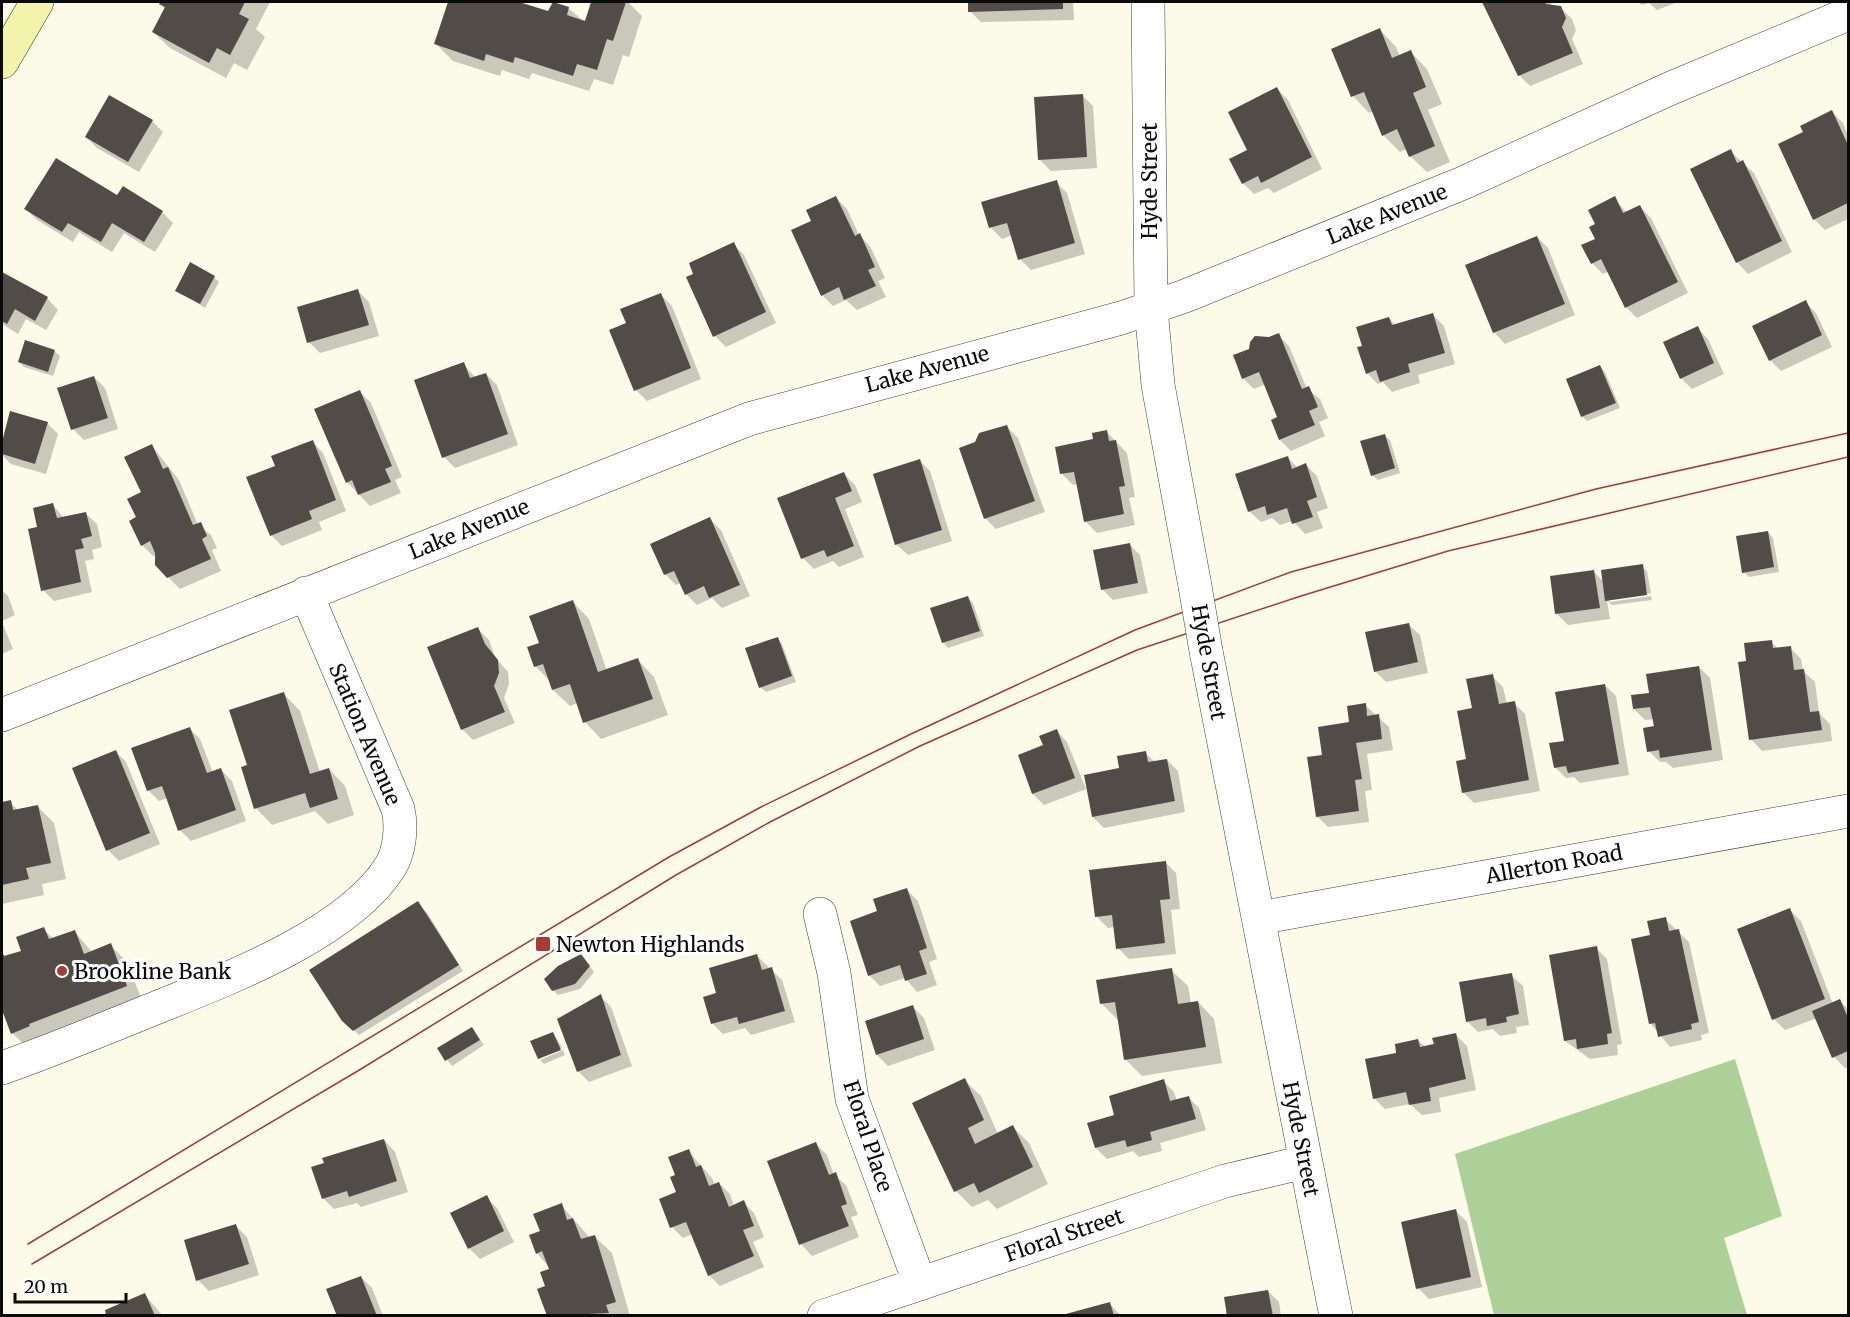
<svg xmlns="http://www.w3.org/2000/svg" width="1850" height="1317" font-family="Merriweather,serif">
<style>
.forest{fill:#add099}
.shadow{fill:#0003}
.building{fill:#514c48}
.lines{fill:none;stroke-linecap:round;stroke-linejoin:round}
.street-casing{stroke:#3d3d3d;stroke-width:34}
.secondary-casing{stroke:#2c2c2c;stroke-width:34}
.street{stroke:#fff;stroke-width:33}
.secondary{stroke:#f4f3ac;stroke-width:33}
.tram{stroke:#a63a35;stroke-width:1.5}
.street-bridge-casing{stroke:#3d3d3d;stroke-width:34;stroke-linecap:butt}
.street-bridge{stroke:#fff;stroke-width:33}
.poi-dot{fill:#a63a35;stroke:#fff;stroke-width:2}
.labels{text-anchor:middle;dominant-baseline:central;stroke-width:6;stroke-linejoin:round;paint-order:stroke}
.street-label{font-size:21px;fill:#0a0a0a;stroke:#fff}
.poi-label{font-size:21px;fill:#0a0a0a;stroke:#fff;text-anchor:start}
</style>
<rect width="100%" height="100%" fill="#fcfae9"/>
<path class="forest" d="M1735 1059 1782 1216 1724 1238 1747 1315H1494L1455 1154Z"/>
<path class="shadow" d="M162 2H270L256 29 265 37 247 70 234 63 226 78 170 48 153 32 165 9 161 4Z
M450 2H514L549 13 552 3 568 8 586 23 593 2H628L642 16 629 57 623 55 613 85 594 79 589 91 532 73 529 79 502 70 500 76 453 61 436 44Z
M969 2H1073L1074 20 981 22 970 11Z
M1484 2H1550L1552 6 1560 7 1572 19 1576 30 1572 39 1583 64 1530 86 1519 75Z
M1638 2H1678L1657 10 1649 3 1642 5Z
M1380 30 1396 47 1400 56 1411 52 1427 69 1442 104 1428 110 1450 162 1427 172 1410 156 1407 149 1400 152 1383 135 1373 111 1369 113 1353 96 1333 50Z
M1277 89 1288 100 1322 169 1274 193 1268 188 1254 194 1243 183 1249 151Z
M1082 95 1093 106 1097 168 1051 171 1040 160Z
M1832 112 1843 123 1848 135V219L1825 230 1814 219Z
M152 121 163 132 139 172 97 148 86 137Z
M1730 151 1754 173 1792 252 1748 274 1737 262 1692 170Z
M1056 182 1067 193 1085 254 1031 270 1020 259 1013 235 1002 239 991 228Z
M117 197 162 212 173 223 155 252 124 233 112 252 79 232 73 242 37 220 26 209Z
M836 198 847 209 859 235 870 246 885 278 878 281 886 297 857 310 846 300 833 306 822 295 813 222Z
M1614 198 1627 213 1640 207 1651 218 1688 293 1637 318 1626 307 1609 271 1603 274 1592 263 1597 240V225Z
M1537 237 1548 248 1575 315 1505 344 1494 332Z
M733 244 744 255 776 323 726 347 715 336 695 275Z
M2 273 47 298 58 310 46 330 26 319 18 334 2 324Z
M214 277 219 282 205 308 177 290Z
M358 291 369 302 379 336 320 353 309 342Z
M660 294 672 306 701 379 647 401 636 390 628 324Z
M1805 302 1816 313 1832 347 1781 371 1770 360Z
M1433 315 1444 326 1455 364 1418 375 1420 383 1392 392 1383 382 1378 384 1367 373 1364 347 1389 318 1396 326Z
M1697 328 1708 339 1724 374 1692 389 1681 378Z
M1278 335 1289 346 1307 389 1320 399 1328 418 1319 422 1325 436 1291 451 1280 440 1273 421 1279 418 1266 384 1254 389 1243 378 1250 350Z
M54 351 60 356 53 376 24 367 19 362Z
M463 364 476 378 486 374 497 385 518 445 455 468 444 457Z
M1600 366 1605 372 1620 408 1587 421 1582 416Z
M94 377 105 388 118 429 84 440 73 429Z
M360 392 371 403 402 477 395 480 401 493 370 506 347 482Z
M11 413 47 423 58 434 46 474 11 464 2 455Z
M1007 427 1018 438 1045 512 996 529 985 518Z
M1107 432 1127 453 1135 497 1129 498 1135 525 1097 533 1086 522 1078 484 1073 485 1062 474 1057 448 1094 441Z
M1384 435 1390 440 1400 473 1378 480 1372 475Z
M312 441 323 453 346 511 319 522 322 530 282 546 271 535 276 467Z
M152 446 179 480 198 525 211 535 217 548 212 550 221 571 180 589 168 577 157 555 153 556 142 545 137 518Z
M1288 458 1298 468 1306 465 1317 476 1328 508 1317 512 1323 528 1305 534 1293 521 1280 525 1272 518 1261 522 1249 511Z
M919 460 930 471 952 541 908 555 896 544Z
M844 474 855 485 862 502 845 509 864 557 839 567 833 561 814 569 803 558Z
M53 505 64 518 85 513 97 524 102 547 92 550 94 559 85 561 92 592 54 601 43 590 39 528Z
M710 519 721 530 750 596 722 608 712 598 697 605 686 594 681 583 676 585 665 574Z
M1768 532 1773 538 1779 572 1749 577 1744 572Z
M1129 544 1140 555 1148 593 1113 600 1102 589Z
M1642 566 1647 571 1651 593 1609 599V602L1651 596 1652 600 1612 605 1607 601 1610 619 1568 625 1557 614 1594 572 1604 582Z
M2 590 8 596 15 615 2 621Z
M968 598 973 603 984 636 948 648 943 642Z
M573 602 589 619 607 671 638 660 654 677 668 715 601 739 585 722 578 703 570 706 553 690 550 681 535 666 541 644Z
M2 622 13 649 2 654Z
M1408 624 1420 635 1428 673 1386 682 1375 671Z
M478 629 489 640 495 657 508 672 509 684 504 698 515 723 473 740 462 729Z
M777 638 782 644 796 682 766 692 760 687Z
M1771 642 1779 649 1790 648 1801 659 1803 671 1815 682 1819 713 1830 724 1832 741 1762 751 1751 739 1748 662Z
M1699 667 1710 678 1723 760 1673 768 1666 762H1660L1649 751 1656 727 1654 719 1645 720 1634 709 1651 694Z
M1492 676 1503 687 1507 704 1514 703 1525 714 1540 791 1474 803 1463 792 1468 761Z
M1605 685 1616 696 1629 775 1580 783 1574 777 1566 778 1555 767 1566 742Z
M284 694 300 711 320 772 329 769 345 786 354 815 328 824 315 811 272 825 256 808 249 766Z
M1365 705 1389 727 1393 750 1367 754 1372 790 1365 791 1369 822 1328 827 1317 816 1324 756Z
M189 728 200 739 213 773 221 770 232 781 246 821 191 841 180 830 168 798 159 801 148 790Z
M1056 730 1067 742 1086 789 1044 805 1033 794 1019 755 1045 746Z
M115 751 126 762 160 844 119 861 108 850Z
M1145 753 1155 762 1167 760 1178 771 1185 812 1104 828 1093 817 1121 769Z
M10 802 19 811 38 807 54 823 66 879 42 884 44 895 2 904V804Z
M1165 862 1176 873 1180 909 1171 910 1176 954 1129 959 1118 948 1115 927 1108 928 1097 917Z
M907 890 918 901 937 959 929 962 937 985 917 992 905 978 880 986 869 975 879 912Z
M417 903 428 914 463 971 359 1035 343 1020Z
M1790 910 1801 921 1833 1004 1840 1001 1848 1009V1067L1845 1068 1834 1057 1817 1018 1785 1030 1774 1019Z
M1665 919 1689 942 1709 1033 1701 1035 1702 1040 1670 1047 1650 1023 1652 936Z
M43 929 54 939 74 931 92 952 110 945 127 962 143 1003 29 1049 12 1033 2 1006V956L5 958 23 951Z
M1596 948 1607 959 1622 1044 1617 1045 1618 1055 1590 1059 1565 1041Z
M757 956 782 980 795 1022 751 1035 745 1028 723 1034 712 1023Z
M586 961 594 972 580 989 558 995 553 990Z
M1171 970 1188 986 1191 1003 1198 1002 1214 1019 1222 1063 1142 1076 1126 1060 1118 1020 1102 1004Z
M1511 975 1523 986 1529 1025 1516 1027 1517 1033 1500 1036 1493 1029 1478 1032 1467 1021Z
M600 996 611 1007 632 1066 589 1082 578 1071Z
M913 1007 924 1018 935 1050 888 1066 877 1055 866 1022Z
M472 1029 484 1045 452 1066 439 1049Z
M553 1033 562 1047 539 1059 532 1042Z
M1456 1035 1467 1046 1476 1090 1439 1098 1441 1112 1422 1115 1410 1104 1385 1109 1374 1098 1398 1054 1418 1040 1425 1047Z
M563 1050 565 1055 544 1064 540 1060Z
M964 1080 981 1096 998 1134 1013 1127 1029 1143 1048 1184 997 1209 988 1200 972 1207 956 1191Z
M1163 1081 1174 1092 1177 1101 1188 1097 1199 1108 1206 1130 1160 1143 1162 1151 1139 1157 1133 1151 1107 1159 1096 1148 1116 1116Z
M384 1140 395 1152 408 1192 361 1207 357 1203 334 1209 323 1198Z
M816 1144 827 1155 834 1175 846 1185 858 1215 851 1217 859 1237 812 1256 801 1244 769 1161Z
M688 1151 712 1178 715 1185 719 1183 730 1194 734 1206 743 1202 754 1213 764 1237 753 1242 764 1267 720 1286 709 1275 693 1234 683 1238 672 1227 678 1193 677 1175Z
M486 1197 497 1208 514 1242 480 1259 469 1248Z
M561 1205 590 1238 595 1237 612 1253 630 1316H548L547 1287 551 1270 537 1253 542 1232Z
M1456 1211 1467 1222 1482 1287 1429 1299 1418 1288Z
M236 1226 247 1237 259 1275 209 1291 198 1280Z
M361 1277 372 1288 383 1316H338Z
M1268 1291 1279 1302 1281 1316H1229Z
M145 1295 163 1316H107Z
M1110 1304 1121 1316H1065Z"/>
<path class="building" d="M160 2H245L239 14 249 19 230 55 217 48 209 63 152 32 165 7 159 4Z
M448 2H519L548 11 553 2 569 7 567 15 585 21 591 2H626L613 41 607 39 597 70 577 64 573 76 515 57 513 63 486 54 484 61 434 44Z
M968 2H1063V9L968 12Z
M1482 2H1545L1546 4 1561 6 1566 18 1562 27 1573 53 1518 76Z
M1380 28 1392 58 1411 50 1426 87 1413 93 1435 146 1409 157 1397 129 1382 136 1364 92 1351 97 1331 49Z
M1277 87 1312 157 1261 183 1258 176 1242 184 1229 159 1247 150 1228 112Z
M1083 94 1087 157 1038 160 1034 97Z
M109 95 153 120 128 162 85 137Z
M1832 110 1848 145V203L1813 220 1778 144 1803 132 1800 126Z
M1731 149 1737 163 1743 160 1782 241 1736 263 1690 169Z
M56 158 117 195 123 186 163 211 144 242 112 223 101 242 68 223 62 232 24 209Z
M1057 180 1075 243 1018 260 1007 223 989 228 981 202Z
M836 196 855 236 860 233 875 267 868 270 876 286 844 300 839 287 821 296 791 230 811 221 806 210Z
M1615 196 1623 213 1640 205 1678 282 1625 308 1601 259 1591 264 1581 245 1595 239 1589 227 1595 224 1588 210Z
M1537 236 1565 304 1493 333 1465 265Z
M734 242 766 312 713 337 686 277 693 274 689 263Z
M190 262 215 276 200 304 175 291Z
M2 272 48 297 35 321 15 309 7 324 2 321Z
M358 289 369 325 307 343 297 307Z
M661 293 691 368 634 391 609 330 626 323 620 309Z
M1806 300 1822 335 1769 361 1752 326Z
M1433 313 1445 353 1408 364 1410 372 1380 382 1376 370 1366 374 1357 347 1362 346 1356 327 1389 317 1392 325Z
M1698 326 1714 363 1680 379 1663 342Z
M1279 333 1302 389 1309 386 1318 407 1309 411 1315 425 1279 440 1271 420 1277 417 1259 372 1242 379 1233 355 1249 349 1250 342 1255 336 1269 337Z
M25 340 55 350 48 372 18 362Z
M464 362 470 378 486 373 508 434 442 458 414 380Z
M1600 365 1616 403 1581 417 1566 379Z
M94 376 108 418 71 430 57 388Z
M360 390 392 466 385 469 391 482 358 495 352 480 346 483 314 409Z
M10 411 48 422 35 464 2 454V442Z
M1007 425 1035 501 984 519 959 448 975 442 979 433Z
M1107 430 1109 441 1116 440 1125 486 1119 487 1124 514 1084 522 1074 472 1060 474 1055 447 1093 439 1092 433Z
M1385 434 1395 468 1371 476 1360 441Z
M313 440 336 500 309 511 312 519 270 536 246 477 275 466 271 456Z
M152 444 163 469 168 467 193 525 201 522 207 536 202 539 211 559 167 578 155 565V553L150 541 141 546 129 521 136 517 127 499 141 492 124 457Z
M1288 456 1292 469 1306 463 1317 497 1307 501 1313 517 1292 524 1287 508 1267 515 1265 506 1248 512 1235 474Z
M920 459 942 530 895 545 873 474Z
M844 472 852 491 835 498 854 546 827 557 824 550 801 559 777 498Z
M53 503 57 518 86 512 92 536 81 539 84 548 75 550 81 582 41 591 28 529 37 527 33 508Z
M710 517 740 585 709 598 704 586 685 595 674 571 664 575 650 544Z
M1768 531 1774 567 1742 573 1736 536Z
M1130 543 1138 583 1101 590 1093 550Z
M1643 564 1647 595 1605 601 1601 570Z
M1594 570 1600 608 1555 614 1550 576Z
M968 596 980 631 942 643 930 608Z
M573 600 598 672 638 658 653 699 583 723 570 684 552 690 543 664 534 667 527 647 539 643 529 616Z
M1409 623 1418 662 1374 672 1365 632Z
M478 627 485 644 498 660 499 673 494 686 505 712 461 730 427 647Z
M778 637 792 676 759 688 745 648Z
M1772 640 1773 648 1791 646 1794 670 1804 669 1810 712 1819 711 1822 730 1749 740 1738 662 1746 661 1744 643Z
M1699 666 1712 750 1660 758 1659 750 1647 752 1643 728 1654 726 1650 707 1633 709 1631 695 1649 693 1646 674Z
M1493 674 1499 704 1515 701 1529 780 1462 793 1456 761 1466 759 1457 711 1472 708 1466 679Z
M1605 684 1619 764 1568 773 1566 766 1554 768 1549 743 1564 741 1555 692Z
M284 692 310 774 329 768 338 799 310 808 305 793 254 809 241 767 247 765 229 710Z
M1366 703 1367 716 1379 714 1382 739 1356 743 1362 779 1355 780 1359 811 1316 817 1307 757 1322 755 1318 727 1349 722 1347 706Z
M190 727 207 773 221 768 236 810 178 831 162 786 147 791 131 748Z
M1057 729 1075 778 1032 794 1018 755 1043 745 1039 736Z
M116 750 150 833 106 851 72 768Z
M1146 751 1148 762 1167 759 1175 801 1092 817 1084 775 1119 768 1117 756Z
M11 800 13 810 38 805 51 863 26 868 29 879 2 885V802Z
M1166 861 1170 899 1160 900 1165 943 1116 949 1112 915 1095 917 1089 870Z
M907 888 927 948 919 951 927 974 905 981 900 965 868 976 850 921 877 911 873 899Z
M418 901 459 965 353 1031 342 1021 309 970Z
M1790 908 1825 999 1772 1020 1737 929Z
M1666 917 1669 931 1679 929 1699 1022 1691 1024 1692 1029 1658 1037 1655 1023 1649 1024 1631 939 1650 935 1647 921Z
M44 927 49 939 75 930 84 954 111 943 127 986 29 1024 30 1026 11 1034 2 1010V951L4 956 21 951 16 937Z
M1597 946 1612 1033 1607 1034 1608 1044 1577 1049 1576 1039 1564 1041 1549 955Z
M581 954 590 966 575 984 552 991 544 979 558 966Z
M757 954 762 970 772 967 785 1011 739 1024 737 1017 711 1024 703 997 716 993 709 968Z
M1172 968 1178 1004 1198 1001 1206 1047 1124 1060 1115 1002 1100 1004 1096 980Z
M1512 973 1519 1014 1506 1017 1507 1022 1487 1026 1486 1018 1466 1022 1459 982Z
M601 994 621 1055 577 1072 557 1019Z
M1840 999 1848 1018V1051L1832 1058 1812 1011Z
M913 1005 924 1039 876 1055 865 1021Z
M472 1027 480 1040 445 1061 437 1048Z
M553 1032 561 1050 538 1059 530 1041Z
M1456 1033 1466 1079 1429 1088 1431 1101 1409 1105 1406 1092 1373 1099 1365 1059 1396 1053 1395 1044 1418 1039 1420 1047 1434 1044 1432 1038Z
M965 1078 984 1120 968 1128 975 1144 1013 1125 1033 1167 979 1193 974 1183 954 1192 912 1103Z
M1164 1079 1170 1101 1189 1096 1196 1119 1150 1132 1152 1140 1127 1147 1125 1140 1095 1148 1087 1123 1114 1115 1109 1096Z
M384 1139 397 1181 349 1197 347 1191 322 1199 311 1167 324 1163 322 1158Z
M816 1142 829 1175 836 1172 847 1204 841 1206 849 1226 799 1245 767 1161Z
M689 1149 696 1167 701 1165 709 1186 719 1182 729 1207 744 1200 754 1226 743 1230 754 1256 708 1276 686 1222 670 1228 659 1199 676 1192 670 1177 675 1175 668 1157Z
M487 1195 504 1231 468 1249 450 1213Z
M562 1203 567 1220 573 1218 581 1239 595 1235 616 1302 606 1305 609 1313 547 1316 537 1289 545 1286 540 1272 549 1269 542 1251 536 1254 529 1235 540 1231 533 1214Z
M1456 1209 1471 1277 1416 1289 1401 1222Z
M236 1224 249 1264 196 1281 184 1240Z
M361 1276 377 1316H337L326 1289Z
M1268 1290 1273 1316H1227L1224 1297Z
M145 1293 155 1316H106L105 1310Z
M1110 1302 1114 1316H1062V1315Z"/>
<g class="lines">
<defs>
<path id="street" d="M1148 2 1151 308 1158 385 1195 586
M1206 651 1336 1316
M2 715 749 419 1121 318 1185 296 1463 183 1669 89 1848 14
M820 914 834 973 852 1099 920 1284
M1259 918 1848 811
M2 1068C56 1049 109 1027 163 1005 233 977 349 932 390 867 400 851 402 827 398 809L306 593
M824 1316 1225 1181 1305 1162"/>
<path id="secondary" d="M2 62 37 2"/>
</defs>
<use href="#street" class="street-casing"/>
<use href="#secondary" class="secondary-casing"/>
<use href="#street" class="street"/>
<use href="#secondary" class="secondary"/>
<path class="tram" d="M28 1244 669 857 761 807 911 734 1135 630 1291 572 1596 489 1848 433
M32 1264 361 1069 676 875 770 822 920 746 1137 650 1301 596 1448 551 1848 457"/>
<defs>
<path id="street-bridge" d="M1195 586 1206 651"/>
</defs>
<use href="#street-bridge" class="street-bridge-casing"/>
<use href="#street-bridge" class="street-bridge"/>
</g>
<g class="poi-dot">
<rect x="535" y="936" width="16" height="16" rx="3"/>
<circle cx="62" cy="971" r="6"/>
</g>
<g class="labels">
<g class="street-label">
<text transform="translate(1149 181) rotate(-90)">Hyde Street</text>
<text transform="translate(1387 214) rotate(-22)">Lake Avenue</text>
<text transform="translate(927 369) rotate(-15)">Lake Avenue</text>
<text transform="translate(469 529) rotate(-22)">Lake Avenue</text>
<text transform="translate(1209 662) rotate(80)">Hyde Street</text>
<text transform="translate(365 734) rotate(67)">Station Avenue</text>
<text transform="translate(1554 864) rotate(-10)">Allerton Road</text>
<text transform="translate(868 1136) rotate(72)">Floral Place</text>
<text transform="translate(1301 1139) rotate(79)">Hyde Street</text>
<text transform="translate(1064 1235) rotate(-19)">Floral Street</text>
</g>
<g class="poi-label">
<text x="556" y="944">Newton Highlands</text>
<text x="74" y="971">Brookline Bank</text>
</g>
</g>
<rect width="1850" height="1317" fill="none" stroke="#0a0a0a" stroke-width="6"/>
<path d="M15 1293v9h111v-9" fill="none" stroke="#0a0a0a" stroke-width="3"/>
<text x="24" y="1293" font-size="18" fill="#0a0a0a" stroke="#ffffff" stroke-width="4.5" paint-order="stroke">20 m</text>
</svg>
